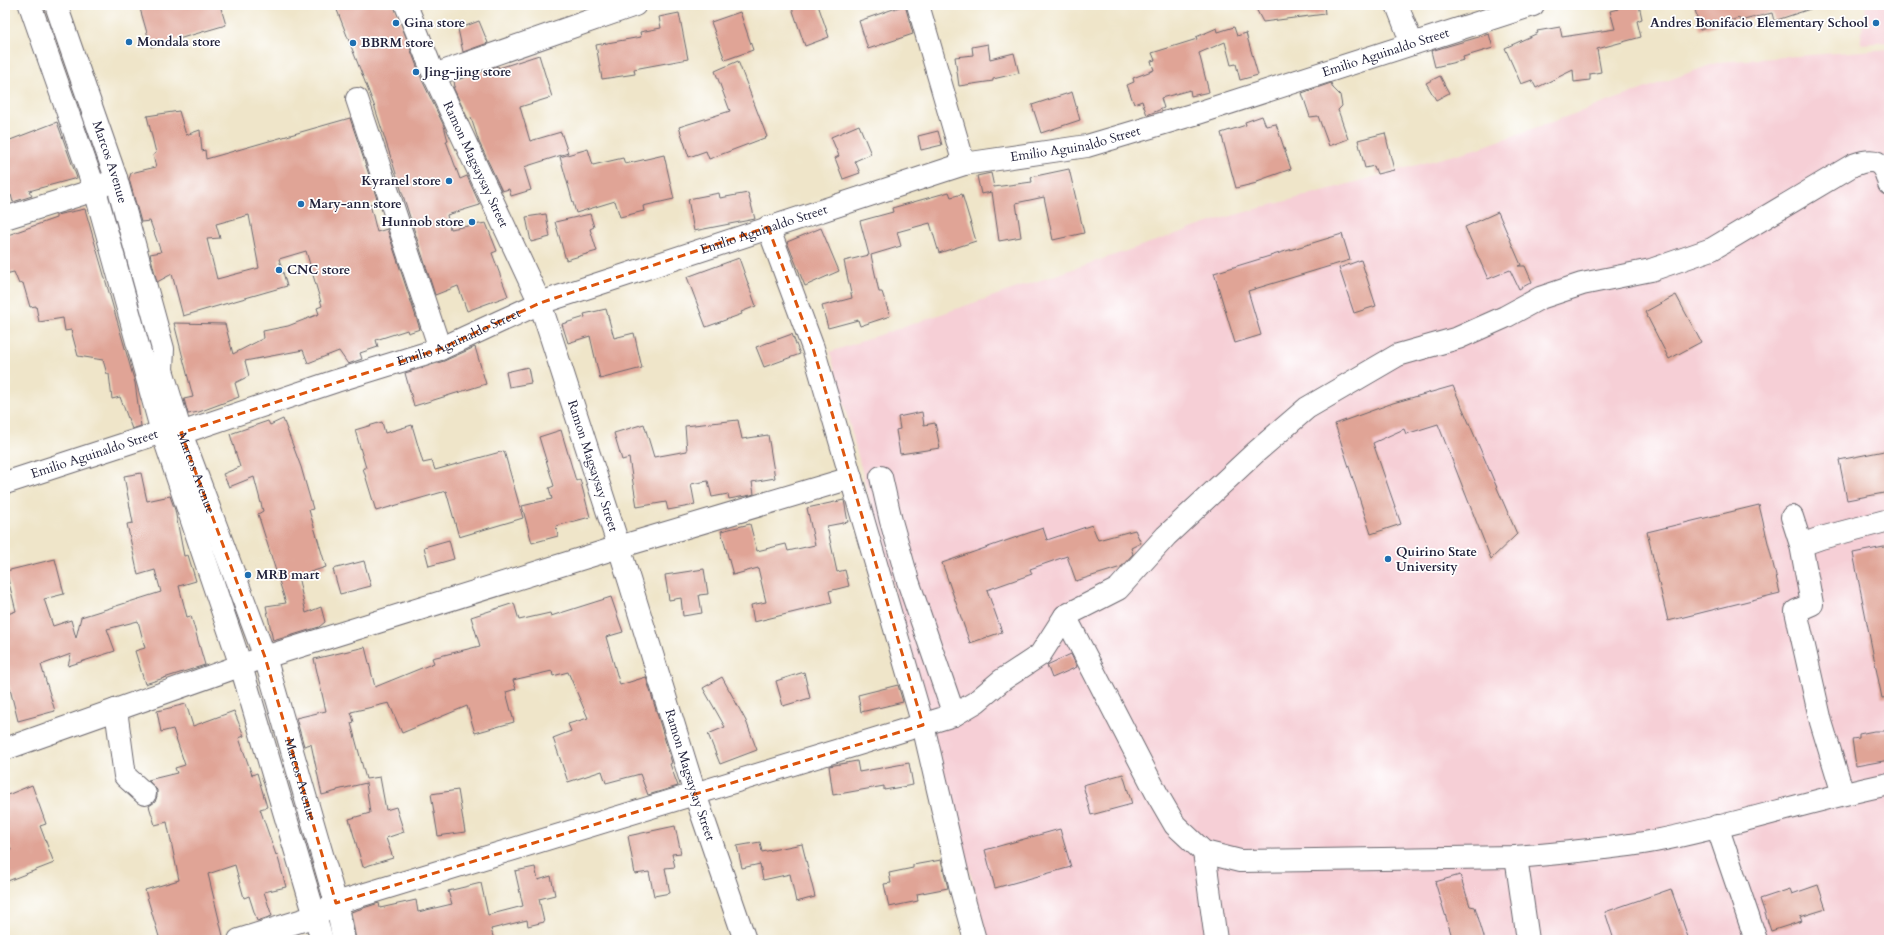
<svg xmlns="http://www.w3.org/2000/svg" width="1894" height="945" font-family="Cardo,serif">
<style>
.built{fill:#f6cfd6}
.building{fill:#e0a496;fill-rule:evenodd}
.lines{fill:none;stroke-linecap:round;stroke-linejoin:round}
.minor-casing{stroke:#6a666d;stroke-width:24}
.major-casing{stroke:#6a666d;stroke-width:24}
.minor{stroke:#fff;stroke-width:22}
.major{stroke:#fff;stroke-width:22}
.marked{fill:none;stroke:#de560e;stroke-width:3;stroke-dasharray:8 5;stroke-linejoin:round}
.poi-dot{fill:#1f6fb2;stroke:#fff;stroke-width:1.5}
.labels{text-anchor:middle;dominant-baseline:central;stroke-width:3.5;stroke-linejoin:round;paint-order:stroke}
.poi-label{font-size:13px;font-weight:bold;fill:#22223b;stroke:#fff;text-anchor:start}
.street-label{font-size:13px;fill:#22223b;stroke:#fff}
</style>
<rect width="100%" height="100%" fill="#fff"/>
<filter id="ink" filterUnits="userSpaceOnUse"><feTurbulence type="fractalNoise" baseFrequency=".025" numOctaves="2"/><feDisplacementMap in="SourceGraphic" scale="8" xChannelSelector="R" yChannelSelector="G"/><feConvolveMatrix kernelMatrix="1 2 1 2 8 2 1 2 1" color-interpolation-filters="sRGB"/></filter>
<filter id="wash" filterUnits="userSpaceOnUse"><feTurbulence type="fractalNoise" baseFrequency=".012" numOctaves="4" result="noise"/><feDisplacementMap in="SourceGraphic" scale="16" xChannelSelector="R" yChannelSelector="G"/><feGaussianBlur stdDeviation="0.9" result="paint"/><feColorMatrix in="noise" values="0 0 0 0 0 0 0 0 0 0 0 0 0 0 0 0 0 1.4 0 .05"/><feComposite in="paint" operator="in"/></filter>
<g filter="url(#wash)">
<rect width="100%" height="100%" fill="#efe5c9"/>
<path class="built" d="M1866 5H1889V42L1860 44Z
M1889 49V940H988L830 352 1217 220 1479 148 1719 62Z"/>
<g id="blocks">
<path class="building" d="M139 5H220L226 25 151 47Z
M335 5H394L422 80 444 126 448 141H446L460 179 467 176 480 205 447 215 450 229 486 223 497 251 492 253 508 296 467 311 458 286 435 295 374 105Z
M791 5H818L829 37 805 46Z
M905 5 913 34 868 49 859 21Z
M1254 5H1324L1325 14 1263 22Z
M1618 5H1639L1642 19 1637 21 1641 37 1597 49 1601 72 1590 74V80L1574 82 1573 70 1536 88 1532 80 1521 84 1505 48 1538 33 1537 31 1560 27 1562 37 1615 29 1610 11 1618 9Z
M1694 5H1813V8L1774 21 1772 13 1740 21 1739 18 1700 30Z
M740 12 753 50 725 60 711 22Z
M679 13 688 59 634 69 635 74 602 79 596 45 641 37 640 32 661 28 659 17Z
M479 21 488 43 463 52 458 29Z
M1234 27 1237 36 1246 33 1258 75 1240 80 1236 64 1231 65 1225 42 1199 53 1209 92 1191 96 1190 90 1161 98 1164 108 1147 115 1142 101 1134 104 1127 85 1134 82 1133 78 1154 70 1151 61 1155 60 1152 53 1197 39 1196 37 1217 28 1218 32Z
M1489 34 1493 48 1463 57 1464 60 1435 67 1431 51Z
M988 44 990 59 1014 53 1019 73 993 79V81L959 86 955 57 973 55 972 47Z
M539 55 552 97 520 107 530 141 561 132 568 153 524 167 531 190 511 196 509 189 502 191 479 142 471 118 468 119 453 87H455L454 81 498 66 499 68Z
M738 61 767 137 709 159 706 151 689 157 679 127 730 111 715 71Z
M1440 76 1449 93 1436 100 1426 83Z
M1331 83 1333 88 1340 95 1342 106 1338 110 1348 139 1329 146 1318 116 1310 117 1302 93Z
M1072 92 1080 120 1041 133 1032 105Z
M179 111 186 135 200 130 202 151 205 150 206 159 350 118 378 202 370 204 377 232 387 229 420 329 408 333 407 330 376 340 378 347 360 353 362 359 348 364 339 351 308 363 303 350 245 361 249 376 235 383 239 397 199 412 188 414 184 399 193 397 174 323 225 324 233 354 264 338 263 331 288 326 319 314 317 308 322 306 306 251 279 259 287 286 183 316 172 274 157 282 150 254 161 252 150 221 141 222 129 179 131 173 156 167 153 155 156 153 147 116ZM249 215 259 268 217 279 207 239 220 238 216 224Z
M1262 116 1266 126 1276 124 1291 169 1257 181V183L1236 188 1221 133 1246 125 1245 122Z
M57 122 77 178 29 191 32 196 13 202 11 195 5 197V142Z
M859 125 871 154 855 161 860 173 843 179 835 158 839 156 831 137Z
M938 131 942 145 921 150 918 136Z
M1385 133 1394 170 1377 174 1374 166 1365 168 1358 140Z
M588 149 593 165 623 158 625 164 664 155 674 199 643 206 644 211 620 217 615 201 576 213 560 157Z
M1069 169 1084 233 1053 240 1044 197 1016 203 1021 237 999 241 992 192 981 194 977 176 991 173 994 187 1032 182 1031 177Z
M949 192 951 197 962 194 976 241 939 253 930 223 897 232 901 246 871 255 879 292H882L890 316 860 326 858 320 828 328 822 306 852 298 844 261 869 255 860 221 893 212 892 208Z
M719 193 720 198 748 193 755 219 694 231 688 199Z
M85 209 135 383 141 426 132 429 120 397 112 399 109 374H107L103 360 78 356 71 330 65 331 63 318 39 322 36 306 30 307 23 283 19 284 14 272 5 274V236L56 218V215Z
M1498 212 1521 265 1518 266H1525L1532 282 1519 289 1510 270 1488 279 1465 227Z
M546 214 550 237 531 242 526 217Z
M590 214 594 227 590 229 597 251 566 260 555 222Z
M821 228 839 271 805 286 787 242Z
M1342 234 1350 260 1248 291 1261 335 1235 343 1214 273Z
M739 258 756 306 741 312 742 314 706 327 687 277Z
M1361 260 1376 306 1354 313 1339 268Z
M1676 295 1701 342 1669 359 1645 312Z
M606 309 614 338 634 333 642 368 600 379 590 336 568 343 562 324 585 317 584 314Z
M792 334 800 354 764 367 756 347Z
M475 347 486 384 414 406 405 373 444 361Z
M528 367 531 383 509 387 506 372Z
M1453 386 1517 534 1491 559 1438 424 1406 434 1404 429 1373 443 1401 524 1371 534 1335 424 1393 403Z
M922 412 924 425 935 423 940 448 900 454 896 430 900 429 898 417Z
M283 419 301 467 313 509 309 510 326 567 298 576 306 613 321 607 325 622 319 627 273 641 266 606 286 603 258 514 263 511 254 477 229 487 223 474 240 467 230 434 268 421 270 425Z
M738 420 742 439 768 435 775 478 752 482 754 494 751 495 729 499 728 494 712 497 708 481 691 484 695 505 668 510 666 502 637 507 629 458 622 460 614 433 644 424 654 457 687 451 685 426Z
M382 422 385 433 412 425 423 463 432 461 435 470 504 451 523 518 459 537 446 491 376 511 363 468H366L355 430Z
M561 430 576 481 580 479 590 517 556 526 558 536 532 543 522 506 552 499 549 488 554 486 539 437Z
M1889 450V492L1847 500 1839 460Z
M141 473 147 501 170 496 175 510 184 556 188 555 196 581 179 586 187 617 191 616 205 665 145 684 135 651 145 648 138 621 107 629 115 651 68 666 71 654 41 665 55 711 18 721 7 677 5 678V615L16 611 6 571 55 559 64 594 44 599 53 626 71 620 76 638 81 617 161 592 155 570 138 575 127 524 133 523 124 476Z
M844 500 848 522 827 526 837 572 845 570 849 586 829 591 832 603 754 622 751 605 766 602 758 568 733 575 721 531 750 524 757 551 786 544 788 551 815 545 807 508Z
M1759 505 1780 593 1668 621 1647 532Z
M1092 525 1098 540 1135 530 1141 543 1131 548 1133 554 1121 567 1076 581 1067 556 1030 569 1032 574 987 590 1002 632 970 643 942 563 1043 528 1047 540Z
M449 540 454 559 429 566 424 547Z
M1889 546V697L1882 698 1853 553Z
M364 561 371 586 340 594 333 569Z
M704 569 708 594 699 595 702 613 683 616 681 598 669 600 665 575Z
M611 597 623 632 606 637 620 685 646 677 672 763 670 764 678 786 648 795 640 774 606 783 602 771 568 782 553 738 571 731 568 724 588 718 568 672 553 676 552 671 513 680 516 689 506 692 514 722 475 733 467 706 402 733 389 703 351 712 354 722 351 723 366 779 380 777 386 810 396 807 404 832 386 838 393 858 363 867 349 819 370 813 366 783 337 790V791L322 795 311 744 304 746 296 718 326 711 314 659 365 647 375 687 434 663 432 658 480 646 471 617 514 603 519 620 550 613 551 616Z
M1071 654 1077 667 1052 678 1047 665Z
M804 672 810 698 783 706 776 681Z
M722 677 746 721 757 750 720 764 708 734 725 727 703 688Z
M898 685 903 702 861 712 858 695Z
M186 704 193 726 234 711 244 736 239 738 252 775 257 773 267 807 260 809 276 855 277 854 286 887 264 892 272 916 257 921 249 896 244 898 235 865 208 874 224 940H160L145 890 179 880 167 822 155 825 149 806 155 802 157 796V790L148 780 177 773 175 768 185 765 173 729 161 732 157 711Z
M1874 731H1889V760L1856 766 1852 739 1859 738V734Z
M857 761 859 772 909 763 913 785 884 790V786L833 795 829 766Z
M1123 774 1132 804 1091 815 1083 785Z
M32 785 46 824 40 826 54 863 5 882V852L11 850 5 835V796Z
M458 790 465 832 438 836 431 794Z
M675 826 681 853 672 854 675 867 665 868 670 893 654 896 649 872 635 874 628 836Z
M1060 829 1071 867 995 888 985 850Z
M760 842 762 852 802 844 815 897 796 902 790 874 763 880 760 864 742 868 737 846Z
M941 860 948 888 917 894 918 901 889 907 884 884 891 883 889 873 913 868V865Z
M535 867 538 880 551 876 555 895 539 899 544 922 528 926 527 920 491 929 494 940H460L459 937 446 940H356L351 912 379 903 380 908 416 900 418 912 452 904 448 891 481 883 488 915 523 906 515 871Z
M1460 875 1470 906 1475 907 1485 940H1453L1435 882Z
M1818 885 1826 909 1800 917 1802 921 1771 931 1760 899 1790 889 1792 894Z
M1671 889 1689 940H1614L1605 912Z"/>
</g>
</g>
<g filter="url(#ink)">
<use href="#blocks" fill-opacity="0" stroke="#6a666d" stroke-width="1"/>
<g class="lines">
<defs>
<g id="minor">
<path id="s1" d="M406 5 434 75 540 303 619 547 695 794 745 940"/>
<path d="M918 5 964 164"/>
<path d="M1397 5 1412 44"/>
<path d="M434 75 635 5"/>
<path d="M357 99 440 349"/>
<path d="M5 218 95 190 116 178"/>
<path d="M768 227 813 348 923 725 961 889 975 940"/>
<path d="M881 477 891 521 908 581 954 715"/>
<path id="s2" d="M5 483 162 432 181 433 336 381 440 349 540 303 964 164 1087 146 1198 113 1533 5"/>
<path d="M1792 517 1801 545 1812 604 1796 611 1821 722 1843 794"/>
<path d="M1801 545 1821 538 1889 520"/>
<path d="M1065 616 1157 794 1175 825 1204 852 1240 861 1516 857C1562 853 1610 849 1655 841 1734 826 1810 800 1889 784"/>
<path d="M116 710 125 776 145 794"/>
<path d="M5 749 265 657 619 547 851 478"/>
<path d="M1717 826 1756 940"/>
<path d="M1204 852 1216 940"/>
<path d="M1516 857 1528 940"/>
<path d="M239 940 316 916 336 903 954 715 976 702 1002 680 1040 655 1065 616 1118 589 1166 536 1256 452 1307 408 1398 355 1458 338 1505 317 1540 298 1582 284 1651 270 1712 249 1853 165C1875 157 1883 160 1889 184"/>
</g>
<g id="major">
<path d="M30 5 95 190 162 432 241 666 322 940"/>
<path id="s3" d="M56 5 116 178 163 349 162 370 181 433 265 657 336 903 344 940"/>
</g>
</defs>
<use href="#minor" class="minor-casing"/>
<use href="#major" class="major-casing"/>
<use href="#minor" class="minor"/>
<use href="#major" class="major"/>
</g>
</g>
<path class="marked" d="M768 227 813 348 923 725 336 903 265 657 181 433 440 349 540 303Z"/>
<g class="poi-dot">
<circle cx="396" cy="23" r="4"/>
<circle cx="1876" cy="23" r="4"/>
<circle cx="129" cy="42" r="4"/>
<circle cx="353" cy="43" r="4"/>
<circle cx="416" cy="72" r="4"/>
<circle cx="449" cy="181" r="4"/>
<circle cx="301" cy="204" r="4"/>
<circle cx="472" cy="222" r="4"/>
<circle cx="279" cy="270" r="4"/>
<circle cx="1388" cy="559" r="4"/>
<circle cx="248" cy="575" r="4"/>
</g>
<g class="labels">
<g class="poi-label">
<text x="404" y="23">Gina store</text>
<text x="1868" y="23" text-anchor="end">Andres Bonifacio Elementary School</text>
<text x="137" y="42">Mondala store</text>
<text x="361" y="43">BBRM store</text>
<text x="424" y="72">Jing-jing store</text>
<text x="441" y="181" text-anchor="end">Kyranel store</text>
<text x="309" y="204">Mary-ann store</text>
<text x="464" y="222" text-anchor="end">Hunnob store</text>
<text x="287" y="270">CNC store</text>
<text x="1396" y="552">Quirino State<tspan x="1396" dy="15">University</tspan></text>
<text x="256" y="575">MRB mart</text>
</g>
<g class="street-label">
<text stroke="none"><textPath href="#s2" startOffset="1450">Emilio Aguinaldo Street</textPath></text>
<text stroke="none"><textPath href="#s2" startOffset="1126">Emilio Aguinaldo Street</textPath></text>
<text stroke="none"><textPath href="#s3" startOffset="166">Marcos Avenue</textPath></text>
<text stroke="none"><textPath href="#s1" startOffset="174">Ramon Magsaysay Street</textPath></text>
<text stroke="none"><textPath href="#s2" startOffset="802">Emilio Aguinaldo Street</textPath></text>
<text stroke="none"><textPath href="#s2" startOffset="478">Emilio Aguinaldo Street</textPath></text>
<text stroke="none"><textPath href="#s2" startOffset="94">Emilio Aguinaldo Street</textPath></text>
<text stroke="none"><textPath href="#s1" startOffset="498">Ramon Magsaysay Street</textPath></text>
<text stroke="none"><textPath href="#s3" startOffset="490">Marcos Avenue</textPath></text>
<text stroke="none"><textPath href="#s1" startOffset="822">Ramon Magsaysay Street</textPath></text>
<text stroke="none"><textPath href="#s3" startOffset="814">Marcos Avenue</textPath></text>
</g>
</g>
<rect width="1894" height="945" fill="none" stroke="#fff" stroke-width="20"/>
</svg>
